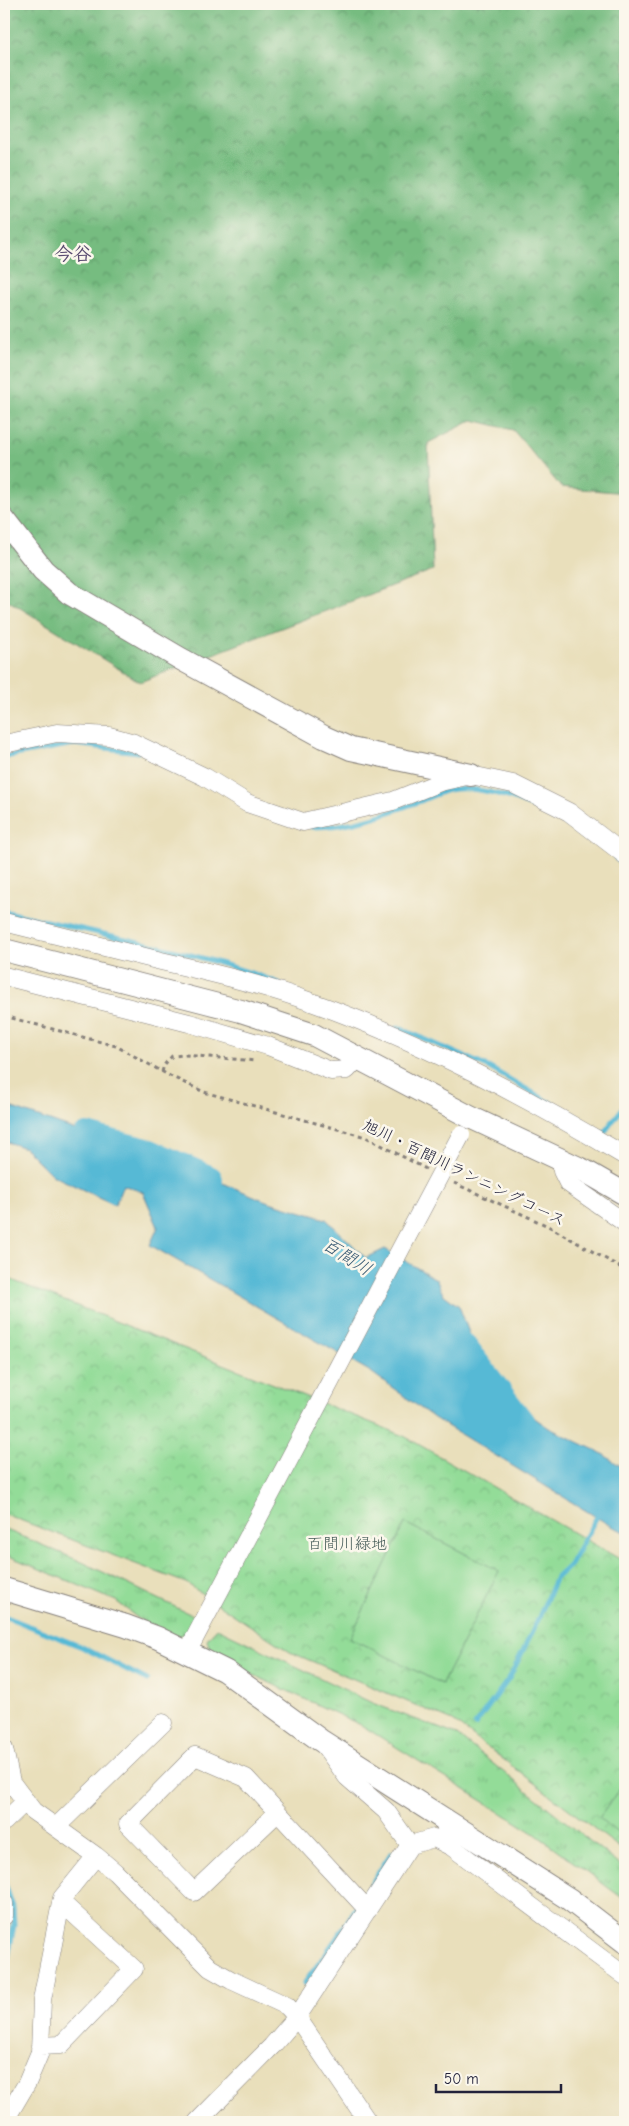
<svg xmlns="http://www.w3.org/2000/svg" width="629" height="2126" font-family="'Comic Neue','Klee One',sans-serif">
<style>
.grass{fill:url(#grass-tufts);stroke:#5a7f6a}
.forest{fill:url(#forest-crowns);stroke:#4c6f5e}
.park{fill:url(#park-crowns);stroke:#5a7f6a}
.pitch{fill:#93dc98;stroke:#5a7f6a}
.water{fill:#57b9d5;stroke:#3c6e88}
.lines{fill:none;stroke-linecap:round;stroke-linejoin:round}
.stream{stroke:#57b9d5;stroke-width:5}
.river{stroke:#57b9d5;stroke-width:30}
.minor-casing{stroke:#86807b;stroke-width:19}
.tertiary-casing{stroke:#86807b;stroke-width:24}
.path{stroke:#86807b;stroke-width:3;stroke-dasharray:4 4;stroke-linecap:butt}
.minor{stroke:#fff;stroke-width:18}
.tertiary{stroke:#fff;stroke-width:22}
.minor-bridge-casing{stroke:#86807b;stroke-width:19;stroke-linecap:butt}
.minor-bridge{stroke:#fff;stroke-width:18}
.labels{text-anchor:middle;dominant-baseline:central;stroke-width:5;stroke-linejoin:round;paint-order:stroke}
.street-label{font-size:16px;fill:#22223b;stroke:#fbf7ec}
.park-label{font-size:16px;fill:#445a57;stroke:#fbf7ec}
.water-label{font-size:18px;font-style:italic;fill:#355771;stroke:#fbf7ec}
.quarter-label{font-size:19px;font-weight:bold;fill:#5a4b71;stroke:#fbf7ec}
</style>
<defs>
<pattern id="grass-tufts" width="24" height="20" patternUnits="userSpaceOnUse" patternTransform="scale(1.25)"><rect width="24" height="20" fill="#93dc98"/><path d="M3 7l-1-3M5 7V3M7 7l1-3M15 17l-1-3M17 17v-4M19 17l1-3" fill="none" stroke="#7ebc84"/></pattern>
<pattern id="forest-crowns" width="20" height="18" patternUnits="userSpaceOnUse" patternTransform="scale(1.25)"><rect width="20" height="18" fill="#76bc80"/><path d="M2 6a3 3 0 1 1 6 0M12 15a3 3 0 1 1 6 0" fill="none" stroke="#60986a"/></pattern>
<pattern id="park-crowns" width="20" height="18" patternUnits="userSpaceOnUse" patternTransform="scale(1.25)"><rect width="20" height="18" fill="#93dc98"/><path d="M2 6a3 3 0 1 1 6 0M12 15a3 3 0 1 1 6 0" fill="none" stroke="#7ebc84"/></pattern>
</defs>
<rect width="100%" height="100%" fill="#fbf7ec"/>
<filter id="ink" filterUnits="userSpaceOnUse"><feTurbulence type="fractalNoise" baseFrequency=".02" numOctaves="2"/><feDisplacementMap in="SourceGraphic" scale="10" xChannelSelector="R" yChannelSelector="G"/><feConvolveMatrix kernelMatrix="1 2 1 2 8 2 1 2 1" color-interpolation-filters="sRGB"/></filter>
<filter id="wash" filterUnits="userSpaceOnUse"><feTurbulence type="fractalNoise" baseFrequency=".0096" numOctaves="4" result="noise"/><feDisplacementMap in="SourceGraphic" scale="20" xChannelSelector="R" yChannelSelector="G"/><feGaussianBlur stdDeviation="1.12" result="paint"/><feColorMatrix in="noise" values="0 0 0 0 0 0 0 0 0 0 0 0 0 0 0 0 0 1.4 0 .05"/><feComposite in="paint" operator="in"/></filter>
<g filter="url(#wash)">
<rect width="100%" height="100%" fill="#e9dfbb"/>
<path class="grass" d="M4 1529 82 1562 196 1617 189 1631 175 1638 149 1627 116 1601 4 1554Z
M217 1628 372 1703 457 1735 625 1869V1900L534 1833 361 1725 212 1656 207 1639Z"/>
<path class="forest" d="M4 4H625V493L561 487 513 430 473 420 428 443 433 570 140 682 4 598Z"/>
<path class="park" d="M4 1277 402 1435 625 1562V1852L453 1721 290 1652 186 1583 4 1514Z"/>
<path class="pitch" d="M405 1523 499 1571 442 1684 350 1638Z
M625 1782V1839L599 1818Z"/>
<path class="water" d="M4 1105 196 1172 266 1201 326 1219 366 1258 385 1249 436 1279 443 1294 459 1306 489 1386 549 1428 601 1453 625 1469V1532L611 1526 434 1418 371 1372 150 1245 158 1227 143 1192 123 1185 115 1205 52 1175 25 1148 4 1141Z"/>
<g class="lines">
<path class="stream" d="M4 757 74 744 138 752
M312 827C350 827 383 815 418 802 429 798 443 790 454 789 496 786 551 812 585 835
M616 858 625 866
M4 911C96 934 190 949 279 983
M397 1027 488 1067 580 1120
M603 1134 625 1105
M4 1616 82 1647 147 1680
M475 1725 510 1677 537 1622 555 1579 570 1565 599 1513
M4 1881 13 1907 14 1925 4 1979
M304 1984 336 1939 391 1853"/>
<path class="river" d="M87 1138 147 1153 208 1180
M461 1346 520 1423"/>
</g>
</g>
<g filter="url(#ink)">
<g class="lines">
<defs>
<path id="minor" d="M4 744 57 733 109 736 134 743 205 777 247 803 303 822 393 801 440 782 471 775 513 784 569 812 625 855
M4 922C56 935 109 948 161 961 213 973 264 985 314 1003 423 1042 526 1097 625 1156
M4 976 189 1023 268 1046 331 1071 347 1070 358 1058
M563 1161 562 1171 568 1183 625 1223
M324 1745 347 1777 386 1811 410 1845 434 1838 452 1847
M4 1749 11 1782 33 1811 96 1856 62 1898 42 2000 40 2052 27 2083 4 2122
M277 1813 194 1892 128 1824 195 1756 246 1778 368 1910
M444 1821 452 1847 625 1976
M4 1822 26 1801
M56 1827 163 1723
M96 1856 115 1872 210 1968 231 1980 287 2006 297 2017 368 2122
M4 1903V1916
M40 2046 61 2045 134 1969 61 1902
M197 2122 272 2046 297 2017 410 1845"/>
<path id="tertiary" d="M4 520 43 570 69 593 181 659 324 737 351 749 471 775
M4 950 241 1011 314 1035 470 1117 585 1171 625 1194
M4 1589 126 1626 158 1638 225 1671 320 1740 569 1899 625 1942"/>
</defs>
<use href="#minor" class="minor-casing"/>
<use href="#tertiary" class="tertiary-casing"/>
<path class="path" d="M4 1016 116 1046 170 1076 204 1092 366 1137 426 1169
M162 1072 164 1065 172 1056 185 1055 256 1061
M454 1183 548 1226 625 1270"/>
<use href="#minor" class="minor"/>
<use href="#tertiary" class="tertiary"/>
<defs>
<path id="minor-bridge" d="M193 1641 461 1135"/>
</defs>
<use href="#minor-bridge" class="minor-bridge-casing"/>
<use href="#minor-bridge" class="minor-bridge"/>
</g>
</g>
<g class="labels">
<g class="street-label">
<text transform="translate(464 1173) rotate(26)">旭川・百間川ランニングコース</text>
</g>
<g class="park-label">
<text x="347" y="1544">百間川緑地</text>
</g>
<g class="water-label">
<text transform="translate(347 1257) rotate(32)">百間川</text>
</g>
<g class="quarter-label">
<text x="73" y="254">今谷</text>
</g>
</g>
<rect width="629" height="2126" fill="none" stroke="#fbf7ec" stroke-width="20"/>
<path d="M436 2084v8h125v-8" fill="none" stroke="#22223b" stroke-width="2.5"/>
<text x="444" y="2084" font-size="15" fill="#22223b" stroke="#fbf7ec" stroke-width="4" paint-order="stroke">50 m</text>
</svg>
